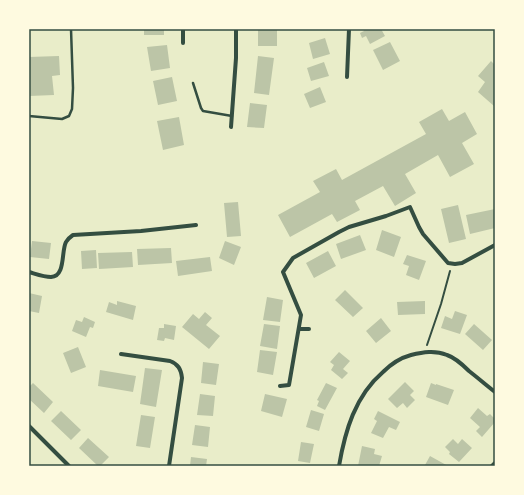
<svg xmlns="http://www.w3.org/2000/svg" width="524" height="495" font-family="Karla,sans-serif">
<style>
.building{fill:#bcc5a7}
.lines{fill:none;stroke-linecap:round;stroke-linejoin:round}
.path{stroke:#344e41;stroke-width:2}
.service{stroke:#344e41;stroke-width:2.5}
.minor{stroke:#344e41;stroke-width:4}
.neatline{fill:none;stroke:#344e41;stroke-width:1.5}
</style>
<rect width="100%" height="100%" fill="#e9edc9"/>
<path class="building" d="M144 29H164V35H144Z
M258 29H277V46H258Z
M363 29H381L385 36 370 44 366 36 362 38 360 33 364 31Z
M325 38 330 54 313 59 309 43Z
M390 42 400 61 383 70 373 50Z
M167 45 170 68 151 71 147 47Z
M59 56 60 75 52 76 54 95 29 96V57Z
M258 56 274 58 269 95 254 93Z
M491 61 495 65V104L494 106 478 92 485 82 478 76Z
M324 62 329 76 311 81 307 68Z
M172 77 177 101 158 105 153 81Z
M320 87 326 102 310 108 304 94Z
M250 103 267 105 264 128 247 127Z
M442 109 449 121 465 112 477 134 462 143 474 164 450 177 438 155 405 174 416 193 395 206 383 186 355 201 360 210 337 222 332 214 290 237 278 215 320 192 313 181 336 169 342 180 426 134 419 122Z
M179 117 184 145 163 150 157 121Z
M238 202 241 236 227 237 224 203Z
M458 205 466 239 449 243 441 209Z
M495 209V228L470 234 466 215Z
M382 230 401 237 394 257 376 250Z
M360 235 366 250 341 259 336 244Z
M32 241 51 243 49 259 30 257Z
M225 241 241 247 234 265 219 258Z
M171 248 172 263 138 265 137 249Z
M96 250 97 268 82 269 81 251Z
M328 251 336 266 314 278 306 263Z
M132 252 133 267 99 269 98 253Z
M407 255 426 261 419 280 406 275 409 266 403 264Z
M210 257 212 271 178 276 176 261Z
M345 290 363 308 353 317 335 300Z
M29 293 42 296 39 313 29 311Z
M267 297 283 300 280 322 263 320Z
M117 301 136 306 133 320 106 312 109 302 117 305Z
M425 301V314L398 315 397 302Z
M455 311 467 315 460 334 441 328 445 316 452 319Z
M205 312 212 318 206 325 220 336 209 349 182 327 193 314 199 319Z
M84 317 95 322 93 328 90 327 86 337 72 331 76 320 82 322Z
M381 318 391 331 376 343 366 331Z
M164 324 176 326 174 340 165 338 164 341 157 340 159 328H164Z
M264 324 280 326 277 349 260 346Z
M474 324 492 340 483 350 465 334Z
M78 347 86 367 71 373 63 353Z
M260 350 277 352 273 375 257 372Z
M339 352 350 361 343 369 348 373 342 379 331 370 334 365 330 362Z
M203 362 219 364 216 385 201 383Z
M145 368 162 370 156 407 140 404Z
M100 370 136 376 133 392 98 386Z
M405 382 414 391 410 395 415 400 407 408 403 403 397 408 388 399Z
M33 383 53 402 44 413 29 399V387Z
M326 383 337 388 325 410 317 406 319 401 317 400Z
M431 383 436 385V384L454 390 448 405 426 397Z
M200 394 215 396 213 416 197 415Z
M265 394 287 399 282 417 261 411Z
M478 408 487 416 490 414 495 419V422L482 437 476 431 480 427 470 418Z
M311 410 324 414 319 431 306 427Z
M61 411 81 430 71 440 51 421Z
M378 411 400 422 396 430 389 427 383 438 371 433 377 421 374 419Z
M141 415 155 417 150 448 136 446Z
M195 425 210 427 208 447 192 445Z
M88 438 109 457 100 466H98L79 448Z
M453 439 458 444 462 439 472 448 459 462 449 454 450 452 445 447Z
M301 442 314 444 310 463 298 461Z
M362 446 375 449 374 454 382 456 379 466H358Z
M430 456 448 466H427L425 465Z
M191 457 207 459 206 466H190Z"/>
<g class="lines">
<path class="path" d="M427 345 441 304 450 271"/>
<path class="service" d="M193 83 201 108 203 111 232 116
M29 116 62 119 69 116 72 109 73 88 71 29"/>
<path class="minor" d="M183 29V43
M347 77 349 29
M231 127 236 58V29
M29 272C36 274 44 277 51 277 66 276 61 251 66 242 68 239 70 237 73 235L141 231 196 225
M299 329H309
M121 354 170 361C178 364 181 369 182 378L169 466
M280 386 289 385 301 315 283 272 293 258 339 232 349 227 386 216 410 207 419 227 423 234 448 263 455 264 462 263 495 245
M29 426 69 466
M339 466C345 431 355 396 383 372 391 364 400 358 411 355 423 352 435 350 447 355 456 358 463 365 469 371 478 378 486 385 495 392
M492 466 495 463"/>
</g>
<rect width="524" height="495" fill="none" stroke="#fefae0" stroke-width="60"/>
<rect x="30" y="30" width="464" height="435" class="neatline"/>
</svg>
